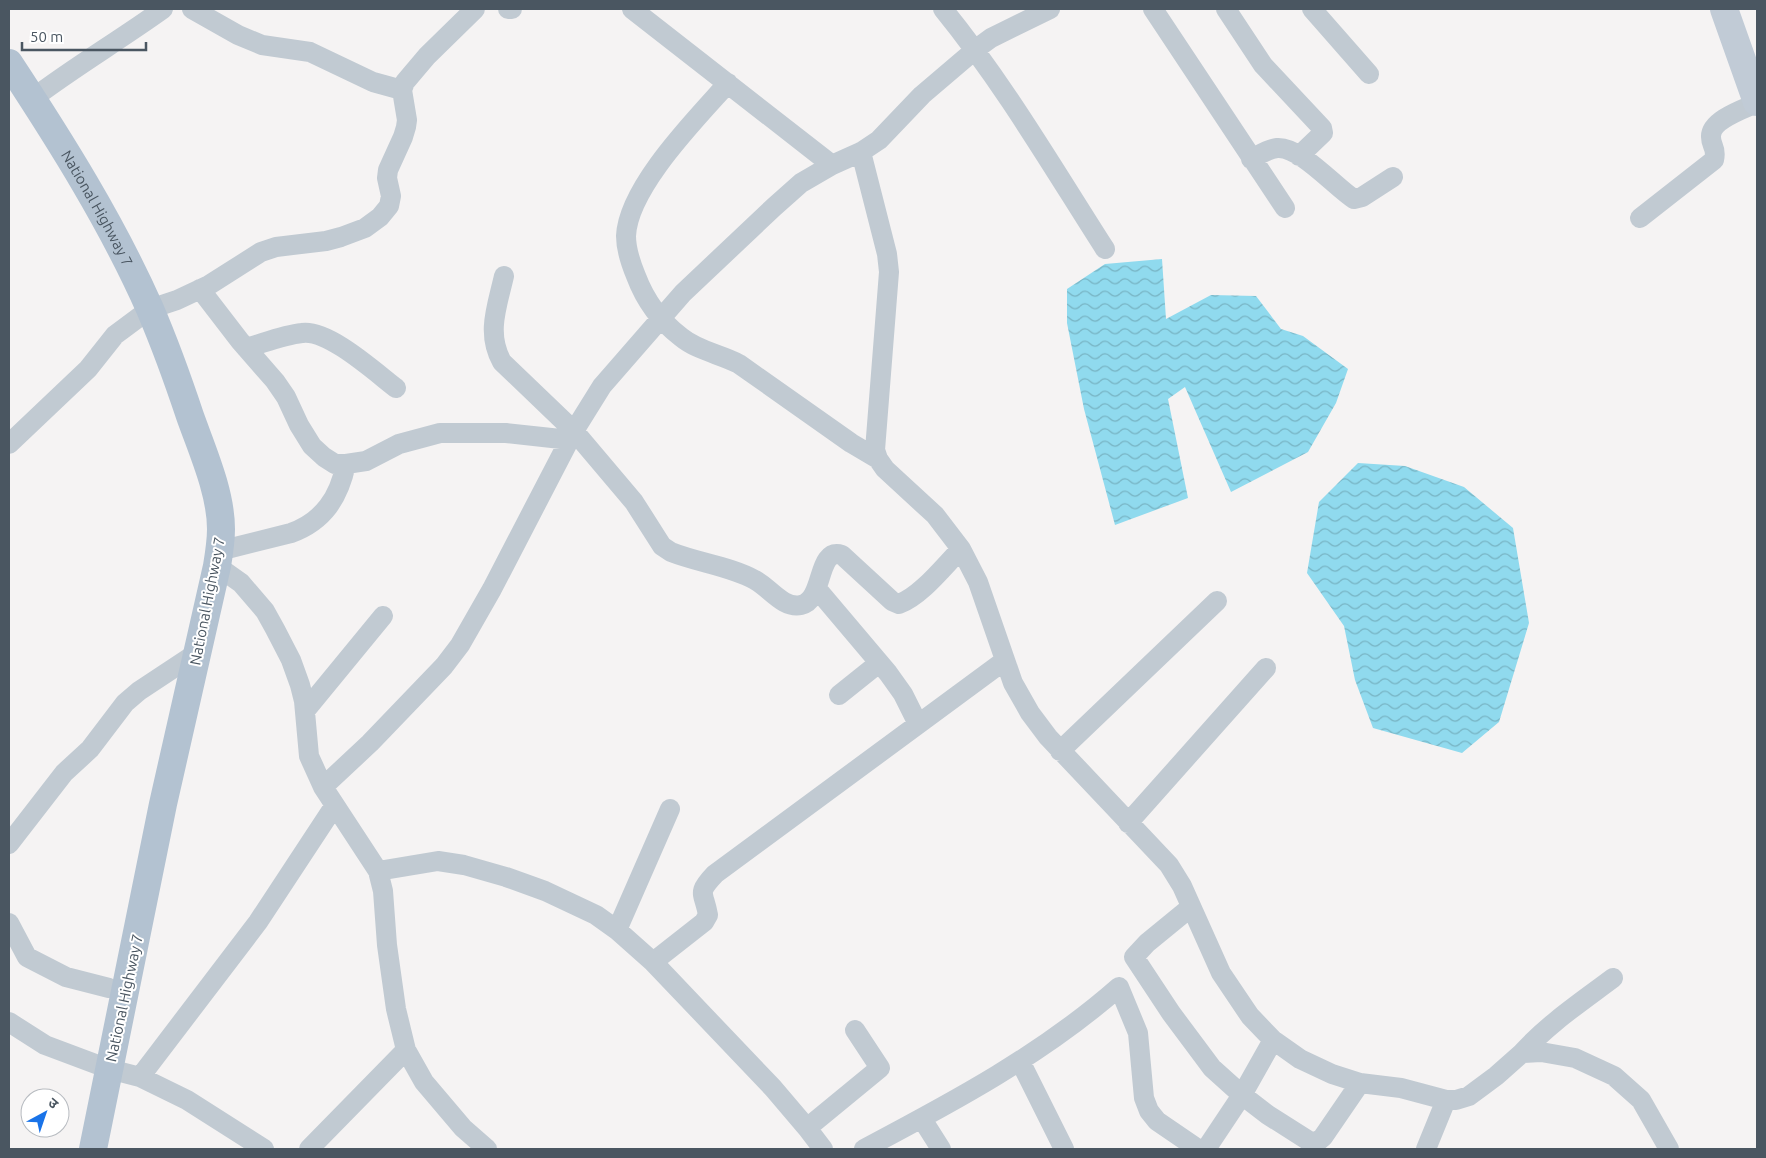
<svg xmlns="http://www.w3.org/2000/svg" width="1766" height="1158" font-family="Ubuntu,'Noto Sans Devanagari',sans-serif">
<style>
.water{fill:url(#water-waves)}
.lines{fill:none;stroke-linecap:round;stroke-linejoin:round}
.minor{stroke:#c1cad2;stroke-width:20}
.secondary{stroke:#c1cbd6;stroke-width:28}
.primary{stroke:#b3c2d1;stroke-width:28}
.labels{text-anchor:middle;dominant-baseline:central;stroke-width:4;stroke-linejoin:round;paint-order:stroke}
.street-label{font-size:15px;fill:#4a5661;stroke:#fff}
</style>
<defs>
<pattern id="water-waves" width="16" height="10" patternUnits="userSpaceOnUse" patternTransform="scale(1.25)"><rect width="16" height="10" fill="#90daee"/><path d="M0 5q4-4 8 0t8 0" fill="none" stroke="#78b4c4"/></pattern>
</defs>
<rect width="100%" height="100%" fill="#f5f3f3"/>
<path class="water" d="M1162 259 1166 319 1211 295 1256 296 1281 329 1303 336 1348 369 1336 403 1308 452 1231 492 1185 387 1168 399 1188 498 1115 525 1084 409 1067 323V289L1105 264Z
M1358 463 1405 466 1464 487 1513 528 1529 623 1499 722 1462 753 1373 728 1355 680 1344 626 1307 573 1319 502Z"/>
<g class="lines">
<path class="minor" d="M192 9 238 35 262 45 310 52 373 82 402 90
M508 9H512
M632 9 832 165
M943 9C1004 84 1053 168 1105 249
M1153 9 1285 208
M1226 9 1263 65 1322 128 1323 133 1299 156
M1312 9 1369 74
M728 83C697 118 628 187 626 236 626 250 631 264 636 276 645 300 660 321 681 337 698 351 720 354 739 364L851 443 878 459
M32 99C74 67 120 40 163 9
M861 152 887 254 889 272 875 450 878 459 885 469 935 515 961 549 978 582 1013 683 1030 713 1048 737 1169 865 1182 886 1221 973 1250 1016 1273 1040 1300 1059 1332 1074 1360 1083 1401 1088 1446 1100H1456L1469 1096 1496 1076 1522 1053 1541 1052 1575 1058 1614 1076 1641 1100 1669 1149
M1251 159C1259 155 1268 149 1277 148 1300 146 1335 187 1354 199L1362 197 1393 177
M1640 218 1714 160C1717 147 1711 147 1711 137 1710 120 1744 109 1757 103
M504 276C497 307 486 333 502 362L574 431 634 502 662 546 671 552C699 563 729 566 755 580 769 587 783 609 801 605 825 600 816 547 842 555L892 601 899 604C922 595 944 566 961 549
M200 289 240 341 275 381 286 397 299 425 312 446 324 457 335 464H346L366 461 399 444 440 433H506L570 440
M246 348C264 343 283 335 302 333 328 329 375 372 396 388
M9 444 88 369 115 335 150 309 177 300 209 285 261 252 276 247 326 241 341 237 365 228 380 217 389 206 391 196 387 178 388 170 403 137 406 127 407 120 402 90 405 82 427 56 475 9
M219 551 291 533C324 521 339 497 346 464
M217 566 241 583 265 611 275 629 291 660 300 685 304 701 309 756 323 787 378 871 383 891 387 945 396 1009 406 1050 424 1082 463 1128 487 1149
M817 589 888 673 903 694 918 724
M839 695 879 663
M305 711 383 616
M1060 751 1217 601
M323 787 370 743 444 666 460 645 492 589 574 431 602 386 683 293 774 207 801 183 832 165 861 152 879 140 922 95 976 49 991 38 1050 9
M1128 823 1266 668
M9 844 64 773 90 749 125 703 139 691 198 652
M378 871 438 861 464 865 506 877 545 891 596 915 617 930 653 962 773 1088 807 1128 823 1149
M1191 907 1147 943 1134 957 1171 1013 1212 1068 1242 1095 1268 1115 1309 1141 1317 1142 1323 1137 1360 1083
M9 923 27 957 66 977 109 988
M617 930 670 809
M653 962 704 922 708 915C704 892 696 894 715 874L1004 661
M9 1022 45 1045 109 1069 140 1077 187 1100 264 1149
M1522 1053C1548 1024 1581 1002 1613 978
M1020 1061 1064 1149
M140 1077 258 922 335 805
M922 1119 941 1149
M807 1128 880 1068 855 1030
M309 1149 406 1050
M864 1149C953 1102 1043 1054 1119 987L1138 1033 1144 1098 1149 1111 1157 1121 1198 1149
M1206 1149 1242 1095 1273 1040
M1426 1149 1446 1100"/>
<path class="secondary" d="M1724 9 1757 102"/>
<path class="primary" id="s1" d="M9 63C61 142 112 223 150 309 165 344 178 380 190 416 202 450 221 492 221 529 221 541 219 554 217 566L163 804 93 1149"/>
</g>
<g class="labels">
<g class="street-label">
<text stroke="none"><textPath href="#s1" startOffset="170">National Highway 7</textPath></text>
<text transform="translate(207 601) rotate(-79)">National Highway 7</text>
<text transform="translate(124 998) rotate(-78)">National Highway 7</text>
</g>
</g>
<rect width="1766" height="1158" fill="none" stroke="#4a5661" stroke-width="20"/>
<g transform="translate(45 1113) rotate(40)"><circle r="24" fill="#ffffff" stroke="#b7bbc0"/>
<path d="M0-4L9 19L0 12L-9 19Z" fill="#1a73e8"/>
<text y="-8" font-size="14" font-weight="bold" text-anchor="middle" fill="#4a5661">उ</text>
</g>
<path d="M22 42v8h124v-8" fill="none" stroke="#4a5661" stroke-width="2.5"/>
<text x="30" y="42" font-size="15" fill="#4a5661" stroke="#ffffff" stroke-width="4" paint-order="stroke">50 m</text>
</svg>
